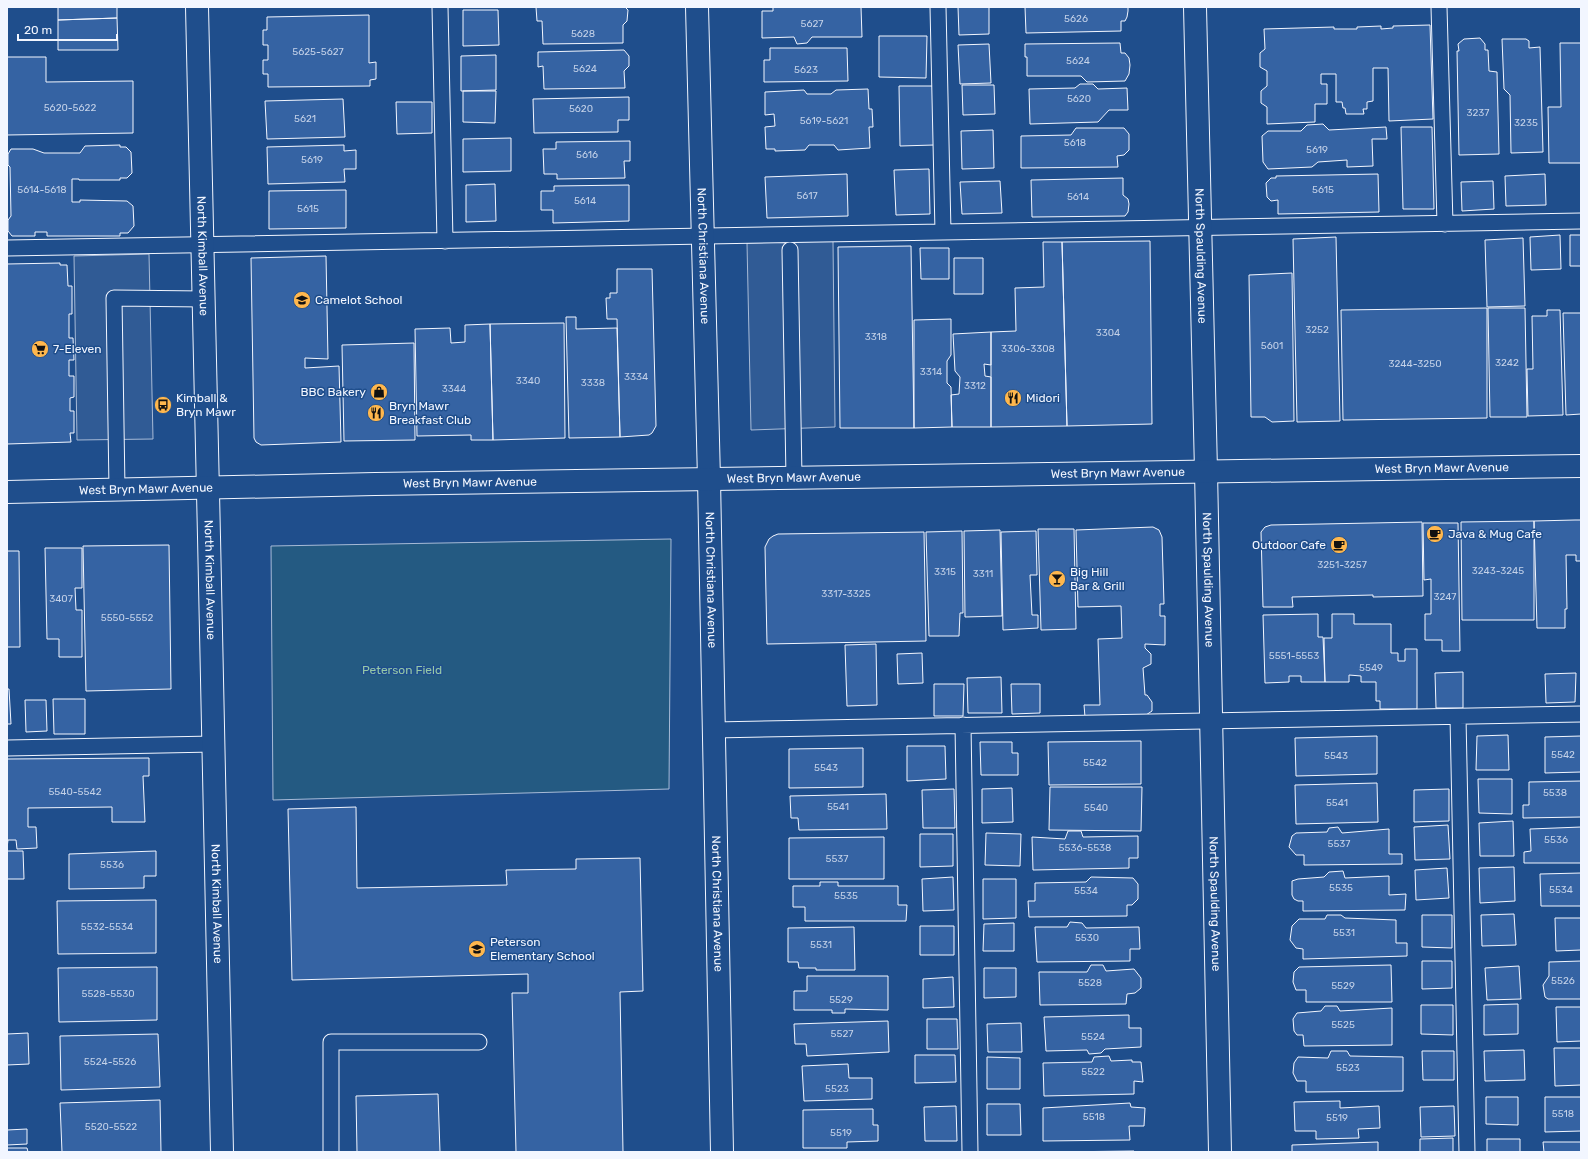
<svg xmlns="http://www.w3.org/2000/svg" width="1588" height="1159" font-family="Rubik,sans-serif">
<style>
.green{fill:#245a82;stroke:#a8bbd7}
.parking{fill:#305b95;stroke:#a8bbd7}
.building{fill:#3563a3;stroke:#f2f6ff}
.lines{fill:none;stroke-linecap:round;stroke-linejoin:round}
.service-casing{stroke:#f2f6ff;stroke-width:17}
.minor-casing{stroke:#f2f6ff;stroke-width:24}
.tertiary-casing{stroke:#f2f6ff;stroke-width:24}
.service{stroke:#1f4e8c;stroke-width:15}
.minor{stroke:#1f4e8c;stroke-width:22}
.tertiary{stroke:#1f4e8c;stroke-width:22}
.labels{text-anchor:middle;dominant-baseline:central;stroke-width:3;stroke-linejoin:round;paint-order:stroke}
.number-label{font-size:10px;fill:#c3d1e8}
.street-label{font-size:12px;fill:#f2f6ff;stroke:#1f4e8c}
.poi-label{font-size:12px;fill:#f2f6ff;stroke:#1f4e8c;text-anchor:start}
.park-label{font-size:12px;fill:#97c8a6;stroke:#1f4e8c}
</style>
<rect width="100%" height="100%" fill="#1f4e8c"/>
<path class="green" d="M671 539 669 789 273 800 271 546Z"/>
<path class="parking" d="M833 241 835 427 751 430 747 243Z
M149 254 153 439 77 440 74 256Z"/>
<path class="building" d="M58 7H117V18L58 20Z
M536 7H625L628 10 627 21 623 25V43L543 44 542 21H537Z
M773 7H861L862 37H812L807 43 797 44 794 37 762 38V11H773Z
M958 7H989V34L959 35Z
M1025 7H1128V11L1127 17 1125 21H1121V31L1026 33Z
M463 10H498L499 45 463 46Z
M369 15V63L376 62V79L370 80V86L268 87V74H263V60H268V45H263V30H267V17Z
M117 18 118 50H58V20Z
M1430 25 1433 119 1389 121 1388 68H1373V101L1367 102V109H1363L1364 114H1346L1345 108H1343L1342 102H1336V74H1321V84H1327V104H1315V122L1267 124V107L1261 103V91L1267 86V71L1260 67V53L1265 49 1264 29 1334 27V29H1357V27L1381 26V29L1393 28V26Z
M879 36H927L926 78 879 77Z
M1480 38 1485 44V50H1488L1489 71 1497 72 1499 154 1459 155 1457 51H1459L1458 44 1464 39Z
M1502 39H1526L1529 41V48L1540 47 1543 152 1511 153 1510 95 1504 89Z
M1120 43 1121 53H1125L1129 58 1130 65 1129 74 1125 81 1087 82 1081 76H1027V57H1025V44Z
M1560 43H1581V163H1549L1548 107H1561Z
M989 44 991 83 960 84 958 45Z
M770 48H847L848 81 764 82V60H770Z
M624 50 629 56V66L624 71 625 88 544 89 543 66 538 67V52Z
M496 55V90L461 91V56Z
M7 57H46V82L133 81V133L7 135Z
M1080 84H1093L1098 89 1127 88 1128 110H1109L1098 122 1030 124 1029 89 1075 88Z
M962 85H994L995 114 963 115Z
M899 86H933L934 145 900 146Z
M868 89 869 109H872L873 127H869L870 148 838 150 834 145H809L805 150 775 151V149H766L765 127 775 126 774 114 765 115V92L804 90 807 94H831L836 90Z
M463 91H496L495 123 463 122Z
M629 97V120H618V132L534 133 533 99Z
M343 99 345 137 267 139 265 101Z
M396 102H432V133L397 134Z
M1323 124 1329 130 1386 127 1387 139H1372L1373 166 1347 167V160L1318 162 1312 167 1268 169 1263 162 1262 136 1268 131H1301L1307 125Z
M1401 127H1432L1434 209H1403Z
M1076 128H1124L1129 134V150L1124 155 1117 156 1118 167 1021 168V136L1071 135Z
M993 130 994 168 962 169 961 131Z
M511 138V171L463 172V139Z
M630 141V161H624L625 178 557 179V174H544L543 149H556V142Z
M120 145V147H126L131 152 132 173 127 178H120V180H79V179H72V202H80V200L127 201 133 206 134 226 128 233H120V236H47V232H35V236H12L8 231V220L11 216 10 167 8 165V154L11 149H33L44 153H80L85 146Z
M344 145V151L356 150V169H344L345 182 268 184 267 147Z
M929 169 930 214 896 215 894 170Z
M847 174 848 216 767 218 765 177Z
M1378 174 1379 212 1278 214V200L1271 201 1267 197 1266 183 1271 178H1276V176Z
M1545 174 1546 205 1506 206 1505 176Z
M1123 178V195L1128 199 1129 204 1128 212 1125 216 1032 217 1031 180Z
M1000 181 1002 213 962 214 960 182Z
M1493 181 1494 209 1462 211 1461 182Z
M495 184 496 221 466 222V185Z
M629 185V221L553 223V210H541V191H554V186Z
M346 190V228L269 229V191Z
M1560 235 1561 269 1531 270 1530 237Z
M1570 235H1581V266H1570Z
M1336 237 1340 421 1297 422 1293 239Z
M1523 238 1525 306 1487 307 1485 240Z
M1150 241 1152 424 1067 426 1062 242Z
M1043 242H1062L1067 426 991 427V332L1016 331 1015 288 1044 287Z
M911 246 914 428H840L838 247Z
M920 248H949V279H921Z
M326 256 328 359 305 358V368L339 366 341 442 261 445 256 442 254 438 251 258Z
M954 258H983V294H954Z
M60 263V265H67L68 286H72V314H69V338H73L74 360H69V376H74V397L70 398V411H74V433H70L71 442 7 444V264Z
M617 269H652L656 426 652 433 649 435 620 437 617 319H607L606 298H610V293H617Z
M1292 273 1294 421 1272 422 1265 417H1251L1249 275Z
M1487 308V418L1343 420 1341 310Z
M1488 308H1525L1527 417H1490Z
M1547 310H1560L1563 415 1528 416 1527 369H1533L1532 316H1547Z
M1563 313H1581V414L1566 415Z
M566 317H576V329L617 328 620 437 569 438Z
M951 319V355L947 361V383L951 387 952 427 914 428V320Z
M564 323 565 438 493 440 490 324Z
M490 324 493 440H471V435L417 436 415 329 450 328 451 343 465 342V325Z
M991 332V365L984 364 985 376 991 377V427H952L951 395 959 394 960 377 955 371 953 334Z
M414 343 415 440 344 441 342 345Z
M1575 520H1581V561H1576V555H1566L1567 609H1565V628H1537L1534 521Z
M1534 521V620H1462L1461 522Z
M1422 522 1423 596 1373 597V595L1292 597 1293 607H1263L1261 532 1265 527 1271 525Z
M1423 523H1458L1460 651H1442V640H1425V614H1431V579L1424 580Z
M1153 527 1159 530 1162 537 1164 604H1160V616H1165V645L1145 644V648L1151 654V664L1143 668 1145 695H1147L1152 702V711L1146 715 1085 717 1084 705H1100L1098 639 1122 638 1121 606 1078 607 1076 530Z
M1038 529H1074L1076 629 1041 630Z
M1000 530 1002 616 965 617 964 531Z
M962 531 963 613H960L959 636H929L926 532Z
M1036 531 1037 575H1030L1032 615H1038V628L1003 630 1001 532Z
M924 532 926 641 767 644 765 547 769 539 773 536 778 534Z
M169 545 171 689 86 691 83 546Z
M45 548H82V588H75L76 610H82V657H59V639H47Z
M7 551H19L20 647H7Z
M1318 614V637H1323L1325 682H1301V676H1289V682L1265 683 1263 615Z
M1332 614H1354V624H1391V653H1398V661H1405V649H1417V709H1380V701H1376V682H1361V676L1349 675V682H1325L1324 638H1332Z
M876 644 877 705 847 706 845 645Z
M922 653 923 683 898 684 897 654Z
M1463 672V708H1436L1435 673Z
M1576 673 1575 702 1546 703 1545 674Z
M1001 677 1002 713H968L967 678Z
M934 684H964L963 716H934Z
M1011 684H1040V713L1012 714Z
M7 689H9L11 724H7Z
M53 699H85V734H54Z
M25 700H46L47 731 26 732Z
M1508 735 1509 770H1476L1477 736Z
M1377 736V774L1296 776 1295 738Z
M1581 736V772L1545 773V737Z
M1141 741V784L1049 785 1048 742Z
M980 742H1012V753H1018V775H981Z
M907 746H945L946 779 907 781Z
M863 748V787L789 788V749Z
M149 758V776H143L145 822H112V807L28 808V827H36L37 848 17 849 16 840H8L7 848V759Z
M1478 779H1512V814L1479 813Z
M1581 781V817L1523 818V805H1529V782Z
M1377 783 1378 822 1296 824 1295 785Z
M1050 787H1142L1141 831 1049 830Z
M1012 788 1013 822 982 823V789Z
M954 789 955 828H923L922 790Z
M1449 789V821L1414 822V790Z
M886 794 887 829 799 830 798 818H791L790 796Z
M356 807 357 888 507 885 506 870 576 869V859L640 858 643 991 620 992 623 1152H516L512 993H528V974L292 980 288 809Z
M1513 821 1514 856H1480L1479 823Z
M1448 825 1450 859 1415 860 1414 827Z
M1338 827 1342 833 1389 829V854H1402V864L1304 865V855H1296L1289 847 1292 836 1296 833 1327 832 1329 828Z
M1581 827V863H1524V852L1531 851 1530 829Z
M1068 831H1081L1083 837 1138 836V858H1129V868L1033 870 1032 837 1065 839Z
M986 833 1021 834 1020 866 985 865Z
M920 834H953V866L920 867Z
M884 837V879H789V838Z
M7 851H23L24 879H7Z
M156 851V876H144V888L69 889V854Z
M1514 867 1515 901 1480 903 1479 868Z
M1447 868 1449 898 1416 900 1415 870Z
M1343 871 1345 878 1389 876V895L1406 894 1405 910 1303 911V901H1298L1294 899 1292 895V881L1298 879 1324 877 1329 872Z
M1581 873V906H1541L1540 874Z
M953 877 954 910 923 911 922 879Z
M1091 877 1133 878 1138 884V899L1132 905H1127V916L1029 917 1028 901H1035V883L1086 882Z
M983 879H1016V918L983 919Z
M820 882H838V886H898V905H907L906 921H805V907H793V886H820Z
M156 900V953L58 954 57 901Z
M1514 914 1516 945 1482 946 1481 915Z
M1327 915H1341L1345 918 1396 920V943H1407V956L1303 959V949L1296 948 1290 940 1292 926 1299 919H1325Z
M1422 915H1452V948L1422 947Z
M1555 918H1581V950L1556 951Z
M1070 922 1082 923 1086 928 1139 927 1140 949H1130V961L1037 962 1035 927H1067Z
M1014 923V951H983L984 924Z
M920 926H954V955H920Z
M854 927 855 970H816V968H799L798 962H788V928Z
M1422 961H1452V988L1422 989Z
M1581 961V999H1548L1545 997 1543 985 1549 976V962Z
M1091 965H1103L1106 971 1134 969 1141 978V988L1135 993 1127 994 1126 1004 1040 1005 1039 972H1087Z
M1391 965 1392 1002H1306V990H1296L1293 982 1294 972 1299 967Z
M1519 966 1521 999 1487 1000 1485 968Z
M157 967V1020L59 1022 58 968Z
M984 968H1016V997L984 998Z
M807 976H888V1010L845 1009V1013H832V1010H794V991H807Z
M953 977 954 1007 923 1008V979Z
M1518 1004V1034L1484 1035V1005Z
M1421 1005H1453V1035L1421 1034Z
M1325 1006H1337L1340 1011 1392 1008V1045L1304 1046 1303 1035H1297L1294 1031 1293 1019 1297 1013 1321 1011Z
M1556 1007H1581V1041L1557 1042Z
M1129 1015V1028H1141V1047L1105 1049 1101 1053 1089 1054 1087 1050 1046 1051 1044 1017Z
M927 1019H957L958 1049H927Z
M888 1021 889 1052 807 1056 806 1044H795L794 1024Z
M1021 1023 1022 1052H988L987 1024Z
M28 1033 29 1064 7 1065V1034Z
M158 1034 160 1087 61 1090 60 1036Z
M1554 1048H1581V1085L1555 1086Z
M1524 1050 1525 1080 1485 1081 1484 1051Z
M1331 1051H1347L1350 1056 1403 1057V1091L1306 1092V1081H1297L1293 1073 1294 1063 1298 1057 1328 1058Z
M1422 1051H1454V1080H1423Z
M915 1055H955L956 1082 915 1083Z
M1109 1056 1111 1061 1132 1060V1062H1141L1143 1082 1134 1081V1094L1044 1096 1043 1063 1092 1062 1094 1057Z
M987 1057 1020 1058V1089H987Z
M848 1064 849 1078H872V1099L804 1101 802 1066Z
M438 1094 440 1152H357L356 1096Z
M1486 1097H1518V1125L1486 1124Z
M1545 1097H1581V1131L1545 1132Z
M160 1100 161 1152H62L60 1103Z
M1340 1101V1108L1379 1106 1380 1128 1358 1129 1359 1138 1316 1139V1131H1295L1294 1102Z
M1130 1103 1131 1107 1145 1108 1144 1126H1129L1130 1140 1043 1141V1108Z
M987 1104H1020L1021 1135H987Z
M956 1106 957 1141H925L924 1107Z
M1454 1106 1455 1136 1421 1137 1420 1107Z
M873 1109V1125H878V1141L847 1142V1148H803V1110Z
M27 1129V1144L7 1145V1130Z
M1453 1138V1152H1420V1139Z
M1487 1139H1520V1152H1487Z
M1378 1142V1152H1292V1145Z
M1543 1142H1581V1152H1544Z
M7 1148H27L28 1152H7Z
M1134 1151V1152H1053Z"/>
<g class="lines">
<defs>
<path id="service" d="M440 7 445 241
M938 7 943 232
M1439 7 1445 224
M7 248 1581 221
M790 250 794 477
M117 489 114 298 204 299
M1458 717 1467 1152
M963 725 970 1152
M714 730 1581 714
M7 748 214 744
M331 1152V1042H479"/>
<g id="minor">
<path id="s1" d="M697 7 709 479 722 1152"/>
<path id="s2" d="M1195 7 1206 471 1220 1152"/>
</g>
<g id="tertiary">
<path id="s3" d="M197 7 209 537 222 1152"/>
<path id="s4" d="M7 492 375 484 1581 466"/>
</g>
</defs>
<use href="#service" class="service-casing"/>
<use href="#minor" class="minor-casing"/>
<use href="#tertiary" class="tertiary-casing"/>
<use href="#service" class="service"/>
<use href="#minor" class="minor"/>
<use href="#tertiary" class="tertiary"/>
</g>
<defs>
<symbol id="school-disc" viewBox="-11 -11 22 22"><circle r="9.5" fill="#ffb74d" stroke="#1f4e8c"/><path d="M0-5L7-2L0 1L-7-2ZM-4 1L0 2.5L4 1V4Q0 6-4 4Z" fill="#111"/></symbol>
<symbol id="supermarket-disc" viewBox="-11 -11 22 22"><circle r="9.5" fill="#ffb74d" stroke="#1f4e8c"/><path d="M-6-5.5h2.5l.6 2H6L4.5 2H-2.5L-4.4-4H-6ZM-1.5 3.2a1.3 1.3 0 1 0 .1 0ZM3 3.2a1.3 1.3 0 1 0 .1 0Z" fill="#111"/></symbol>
<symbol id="shop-disc" viewBox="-11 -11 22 22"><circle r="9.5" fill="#ffb74d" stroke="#1f4e8c"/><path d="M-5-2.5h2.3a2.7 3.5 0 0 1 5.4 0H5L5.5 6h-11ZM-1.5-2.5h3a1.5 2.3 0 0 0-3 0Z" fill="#111"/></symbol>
<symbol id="restaurant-disc" viewBox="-11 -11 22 22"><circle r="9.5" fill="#ffb74d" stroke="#1f4e8c"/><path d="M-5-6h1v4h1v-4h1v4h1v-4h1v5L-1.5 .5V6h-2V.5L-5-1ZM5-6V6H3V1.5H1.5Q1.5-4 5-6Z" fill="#111"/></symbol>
<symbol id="bus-disc" viewBox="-11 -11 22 22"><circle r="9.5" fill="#ffb74d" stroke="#1f4e8c"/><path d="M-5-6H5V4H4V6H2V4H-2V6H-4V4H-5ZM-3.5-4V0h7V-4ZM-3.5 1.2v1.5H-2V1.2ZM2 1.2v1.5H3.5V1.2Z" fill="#111"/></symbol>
<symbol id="cafe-disc" viewBox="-11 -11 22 22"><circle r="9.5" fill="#ffb74d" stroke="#1f4e8c"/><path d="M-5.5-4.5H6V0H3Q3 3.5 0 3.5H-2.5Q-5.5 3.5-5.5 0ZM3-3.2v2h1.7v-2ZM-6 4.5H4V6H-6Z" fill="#111"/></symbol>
<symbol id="bar-disc" viewBox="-11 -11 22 22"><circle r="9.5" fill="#ffb74d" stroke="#1f4e8c"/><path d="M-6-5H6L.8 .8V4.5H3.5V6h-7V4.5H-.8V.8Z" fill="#111"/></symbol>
</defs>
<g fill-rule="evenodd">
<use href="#school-disc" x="292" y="290" width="20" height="20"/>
<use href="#supermarket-disc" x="30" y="339" width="20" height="20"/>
<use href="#shop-disc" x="369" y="382" width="20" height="20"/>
<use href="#restaurant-disc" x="1003" y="388" width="20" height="20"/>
<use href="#bus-disc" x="153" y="395" width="20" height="20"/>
<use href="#restaurant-disc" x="366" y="403" width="20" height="20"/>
<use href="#cafe-disc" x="1425" y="524" width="20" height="20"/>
<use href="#cafe-disc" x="1329" y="535" width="20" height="20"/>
<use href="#bar-disc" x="1047" y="569" width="20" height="20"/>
<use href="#school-disc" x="467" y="939" width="20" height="20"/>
</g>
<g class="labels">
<g class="number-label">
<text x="1076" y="19">5626</text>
<text x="812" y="24">5627</text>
<text x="583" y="34">5628</text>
<text x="318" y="52">5625-5627</text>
<text x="1078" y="61">5624</text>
<text x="585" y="69">5624</text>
<text x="806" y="70">5623</text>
<text x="1079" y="99">5620</text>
<text x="70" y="108">5620-5622</text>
<text x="581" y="109">5620</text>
<text x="1478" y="113">3237</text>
<text x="305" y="119">5621</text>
<text x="824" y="121">5619-5621</text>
<text x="1526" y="123">3235</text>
<text x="1075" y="143">5618</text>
<text x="1317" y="150">5619</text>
<text x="587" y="155">5616</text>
<text x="312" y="160">5619</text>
<text x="42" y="190">5614-5618</text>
<text x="1323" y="190">5615</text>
<text x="807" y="196">5617</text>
<text x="1078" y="197">5614</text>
<text x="585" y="201">5614</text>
<text x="308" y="209">5615</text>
<text x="1317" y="330">3252</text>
<text x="1108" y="333">3304</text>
<text x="876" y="337">3318</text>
<text x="1272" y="346">5601</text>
<text x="1028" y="349">3306-3308</text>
<text x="1507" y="363">3242</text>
<text x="1415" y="364">3244-3250</text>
<text x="931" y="372">3314</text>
<text x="636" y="377">3334</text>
<text x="528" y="381">3340</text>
<text x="593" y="383">3338</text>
<text x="975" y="386">3312</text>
<text x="454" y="389">3344</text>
<text x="1342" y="565">3251-3257</text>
<text x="1498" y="571">3243-3245</text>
<text x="945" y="572">3315</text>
<text x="983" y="574">3311</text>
<text x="846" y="594">3317-3325</text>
<text x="1445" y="597">3247</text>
<text x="61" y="599">3407</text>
<text x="127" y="618">5550-5552</text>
<text x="1294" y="656">5551-5553</text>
<text x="1371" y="668">5549</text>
<text x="1563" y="755">5542</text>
<text x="1336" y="756">5543</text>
<text x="1095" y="763">5542</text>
<text x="826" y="768">5543</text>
<text x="75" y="792">5540-5542</text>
<text x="1555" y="793">5538</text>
<text x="1337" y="803">5541</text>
<text x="838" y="807">5541</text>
<text x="1096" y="808">5540</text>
<text x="1556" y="840">5536</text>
<text x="1339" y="844">5537</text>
<text x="1085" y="848">5536-5538</text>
<text x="837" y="859">5537</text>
<text x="112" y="865">5536</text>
<text x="1341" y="888">5535</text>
<text x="1561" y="890">5534</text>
<text x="1086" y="891">5534</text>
<text x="846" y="896">5535</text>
<text x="107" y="927">5532-5534</text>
<text x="1344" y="933">5531</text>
<text x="1087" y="938">5530</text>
<text x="821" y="945">5531</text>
<text x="1563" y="981">5526</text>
<text x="1090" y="983">5528</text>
<text x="1343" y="986">5529</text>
<text x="108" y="994">5528-5530</text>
<text x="841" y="1000">5529</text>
<text x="1343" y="1025">5525</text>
<text x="842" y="1034">5527</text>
<text x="1093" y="1037">5524</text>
<text x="110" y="1062">5524-5526</text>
<text x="1348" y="1068">5523</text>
<text x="1093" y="1072">5522</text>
<text x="837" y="1089">5523</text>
<text x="1563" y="1114">5518</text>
<text x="1094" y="1117">5518</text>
<text x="1337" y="1118">5519</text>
<text x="111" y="1127">5520-5522</text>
<text x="841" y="1133">5519</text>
</g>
<g class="street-label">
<text stroke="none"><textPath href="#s3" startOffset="249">North Kimball Avenue</textPath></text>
<text stroke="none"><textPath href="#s1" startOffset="249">North Christiana Avenue</textPath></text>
<text stroke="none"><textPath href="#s2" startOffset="249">North Spaulding Avenue</textPath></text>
<text stroke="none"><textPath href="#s4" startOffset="1435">West Bryn Mawr Avenue</textPath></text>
<text stroke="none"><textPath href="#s4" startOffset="1111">West Bryn Mawr Avenue</textPath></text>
<text stroke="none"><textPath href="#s4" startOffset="787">West Bryn Mawr Avenue</textPath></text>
<text stroke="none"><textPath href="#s4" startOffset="463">West Bryn Mawr Avenue</textPath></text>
<text stroke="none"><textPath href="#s4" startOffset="139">West Bryn Mawr Avenue</textPath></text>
<text stroke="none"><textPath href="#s3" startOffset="573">North Kimball Avenue</textPath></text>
<text stroke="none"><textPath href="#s1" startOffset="573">North Christiana Avenue</textPath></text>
<text stroke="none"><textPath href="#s2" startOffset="573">North Spaulding Avenue</textPath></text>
<text stroke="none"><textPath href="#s3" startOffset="897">North Kimball Avenue</textPath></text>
<text stroke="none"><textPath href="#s1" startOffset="897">North Christiana Avenue</textPath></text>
<text stroke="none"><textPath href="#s2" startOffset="897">North Spaulding Avenue</textPath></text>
</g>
<g class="poi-label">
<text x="315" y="300">Camelot School</text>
<text x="53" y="349">7-Eleven</text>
<text x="366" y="392" text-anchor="end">BBC Bakery</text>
<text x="176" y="398">Kimball &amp;<tspan x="176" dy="14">Bryn Mawr</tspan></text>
<text x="1026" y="398">Midori</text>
<text x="389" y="406">Bryn Mawr<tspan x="389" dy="14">Breakfast Club</tspan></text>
<text x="1448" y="534">Java &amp; Mug Cafe</text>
<text x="1326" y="545" text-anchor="end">Outdoor Cafe</text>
<text x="1070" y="572">Big Hill<tspan x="1070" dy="14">Bar &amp; Grill</tspan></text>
<text x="490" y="942">Peterson<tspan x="490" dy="14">Elementary School</tspan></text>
</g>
<g class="park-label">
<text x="402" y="670">Peterson Field</text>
</g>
</g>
<rect width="1588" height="1159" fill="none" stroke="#f2f6ff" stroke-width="16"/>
<path d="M18 34v6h99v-6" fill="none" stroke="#f2f6ff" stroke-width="2"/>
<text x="24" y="34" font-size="12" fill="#f2f6ff" stroke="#1f4e8c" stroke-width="3" paint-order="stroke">20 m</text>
</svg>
